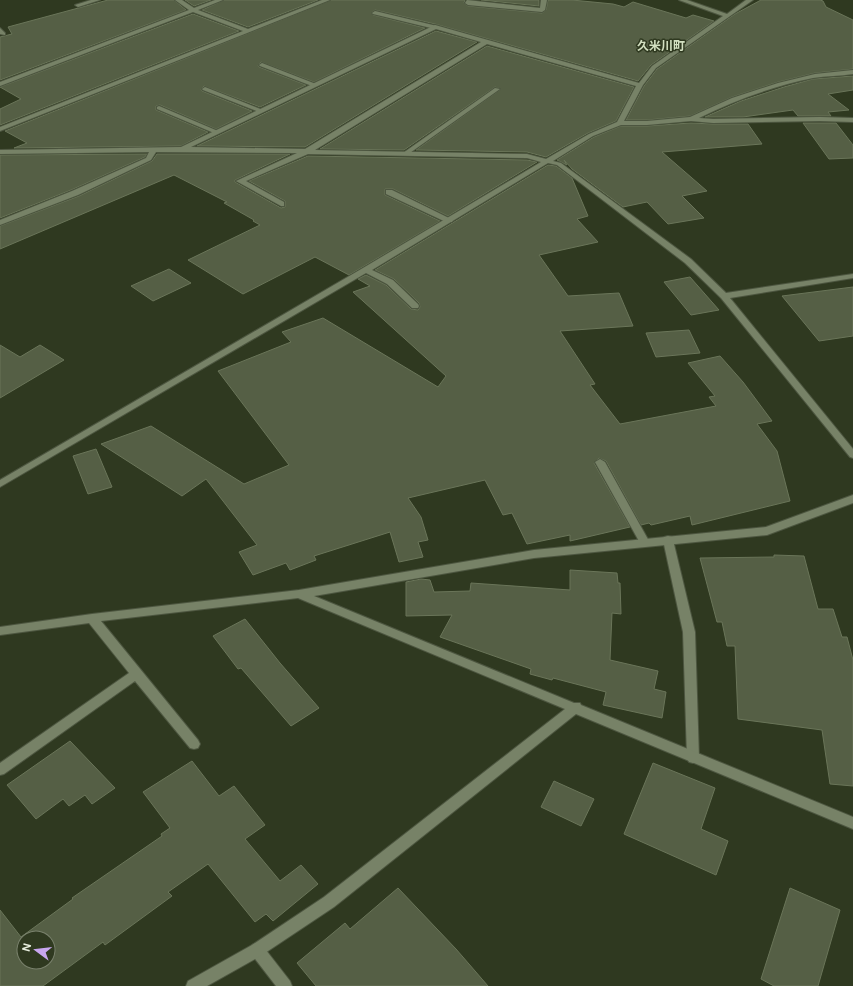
<svg xmlns="http://www.w3.org/2000/svg" width="853" height="986" font-family="'DM Sans','Noto Sans JP',sans-serif">
<style>
.building{fill:#555f45;stroke:#6a7559;fill-rule:evenodd}
.lines{fill:none;stroke-linecap:round;stroke-linejoin:round}
.lane-casing{stroke:#4d5640;stroke-width:2}
.street-casing{stroke:#4d5640;stroke-width:2}
.lane{fill:#778267;fill-rule:evenodd}
.street{fill:#778267;fill-rule:evenodd}
.labels{text-anchor:middle;dominant-baseline:central;stroke-width:3;stroke-linejoin:round;paint-order:stroke}
.far-quarter-label{font-size:12px;font-weight:bold;fill:#d3e0c1;stroke:#2f3920}
</style>
<rect width="100%" height="100%" fill="#2f3920"/>
<path class="building" d="M108 0H174L186 10 0 80V37L12 34 8 27Z
M185 0H211L194 6Z
M224 0H318L248 27 202 10Z
M331 0H465L464 3 468 6 542 13 546 10 548 0H572L613 4 624 7 633 2 686 18 693 15 714 21 651 65 638 81 435 24 375 10 371 13 373 15 425 28 314 82 261 62 258 65 259 67 306 85 260 107 204 86 201 89 202 91 252 111 216 129 160 105 156 106V110L208 132 181 146 14 148 27 143 5 131Z
M481 0H539V6Z
M761 0H820L823 1 826 7 853 20V69L815 73 778 82 732 97 690 116 647 120H626L644 86 657 69 735 14Z
M193 14 239 31 0 125V109L21 99 0 87Z
M436 31 477 42 305 147 197 146Z
M487 46 634 87 616 121 588 133 546 157 527 152 416 150 501 89 495 87 404 150 320 149Z
M853 76V90L828 94 849 110 828 112 831 116H798L793 110 743 117H705L741 101 784 87 813 79Z
M691 123 713 124H748L762 144 662 152 707 191 682 196 704 218 668 224 647 202 623 207 572 169 564 160 567 165 557 160 594 137 621 126H647Z
M803 123H836L853 145V158L829 159Z
M147 154 145 157 71 190 0 218V155Z
M157 154H290L235 180V182L281 208 285 207V201L249 181 308 156 527 160 537 162 448 216 393 189H385V195L440 221 349 275 315 257 243 294 188 260 260 225 253 221 254 220 224 203 227 202 174 175 0 249V226L79 196 152 161Z
M548 165 556 166 572 178 588 216 577 219 598 242 539 255 568 296 619 293 633 326 560 331 595 384 590 385 620 424 716 406 709 397 715 396 688 363 720 356 743 382 772 421 757 424 777 451 790 501 692 525 690 516 651 525 649 523 641 525 606 461 599 458 594 463 630 527 570 541V535L527 544 512 513 503 515 485 480 408 498 421 517 428 540 418 542 423 557 399 562 390 532 314 556 316 560 290 570 286 563 253 575 239 552 257 545 206 479 182 496 101 444 151 426 244 484 289 465 218 371 291 342 282 332 323 318 438 387 446 376 353 292 370 286 358 279 366 275 386 285 411 309 418 310 420 307 419 303 394 279 375 270Z
M169 269 191 283 153 301 131 286Z
M690 277 719 310 691 315 664 282Z
M853 287V336L819 341 782 296Z
M689 330 700 353 656 357 646 333Z
M0 345 20 357 40 345 64 360 0 398Z
M96 449 112 487 88 494 73 456Z
M774 555 804 556 818 609H833L842 637H847L853 660V786L830 784 822 730 738 719 735 646H727L722 622H717L700 558 774 557Z
M570 570 617 573 618 583H620L621 614 612 613 610 660 658 671 654 689 666 692 662 718 603 705 606 692 553 678 552 680 530 674 531 669 440 637 452 615 406 616V582L421 579 430 580 434 592 470 591 471 583 570 590Z
M245 619 280 663 319 708 291 726 241 668 238 669 213 636Z
M70 741 115 788 92 804 85 795 69 806 63 799 36 819 7 785Z
M192 761 219 796 234 786 265 825 245 839 280 881 301 865 318 884 273 921 266 914 255 922 208 864 168 892 172 896 105 945 103 942 43 986H0V910L21 937 73 899 72 898 162 836 161 834 170 828 143 792ZM24 938H48V962H24Z
M653 763 715 788 701 829 728 841 716 875 624 834Z
M554 781 594 799 581 826 541 807Z
M398 888 456 949 488 986H316L297 963 345 923 350 929Z
M790 888 840 910 818 986H774L761 979Z"/>
<g class="lines">
<defs>
<path id="lane" d="M91 0H100L78 7 75 5Z
M375 11 437 26 438 27 435 29 373 14 372 13Z
M0 28 5 33V35L0 34Z
M262 63 316 84 317 85 312 86 260 66 259 65Z
M205 87 263 110 264 111 259 112 203 90 202 89Z
M495 88 500 89 407 155H403V153Z
M159 106 218 131 219 132 214 133 157 109V107Z
M386 190H392L453 220 452 222H446L386 194Z
M600 459 605 462 650 543 649 546H641L640 543 595 462Z
M668 536 672 537 673 540 695 632 699 758 697 762 693 763 689 762 687 758 683 632 663 540 664 537Z
M257 943 262 945 290 981 292 986H276L252 955 250 950 252 945Z"/>
<path id="street" d="M175 0H182L194 8 215 0H223L198 10 248 29 322 0H330L0 131V127L243 31 193 12 0 86V82L189 10Z
M467 0 540 8 541 0H547L545 10 542 12 468 5 465 3Z
M679 0H687L727 14 746 0H753L656 68 643 85 624 121H647L690 117 732 98 778 83 815 74 853 70V74C840 76 826 76 813 78 774 86 735 100 699 118L713 119 820 117 853 118V122L820 121 713 123 691 121 647 125H621L593 136 553 161 561 163 691 259 726 293 853 274V278L730 298 853 449V458L850 457 721 298 685 263 557 165 548 163 372 270 393 280 418 304 419 306 418 308H412L387 284 366 273 0 487V480L363 268 541 162 527 158 308 154 246 181 284 202V206H281L236 181 297 153 156 152 151 160 78 195 0 225V220L72 191 146 158 149 152 0 154V150L181 147 435 25 639 83 652 66 723 16ZM436 29 481 42 305 149 191 147ZM487 44 636 86 617 122 589 134 546 159 527 154 315 150Z
M853 495V503L767 535 534 558 314 596 574 703H580L581 705 853 817V829L576 714 334 907 262 955 207 986H186L188 981 252 945 324 897 565 709 298 598 101 621 198 740 200 744 198 748 194 749 190 748 135 681 4 774 0 775V763L129 673 89 623 0 635V627L92 614 299 590 534 550 766 527Z"/>
</defs>
<use href="#lane" class="lane-casing"/>
<use href="#street" class="street-casing"/>
<use href="#lane" class="lane"/>
<use href="#street" class="street"/>
</g>
<g class="labels">
<g class="far-quarter-label">
<text x="661" y="46">久米川町</text>
</g>
</g>
<g transform="translate(36 950) rotate(285)"><circle r="19" fill="#2f3920" stroke="#79816c"/>
<path d="M0-3L7 15L0 10L-7 15Z" fill="#c8a6ef"/>
<text y="-6" font-size="11" font-weight="bold" text-anchor="middle" fill="#e8eedf">N</text>
</g>
</svg>
